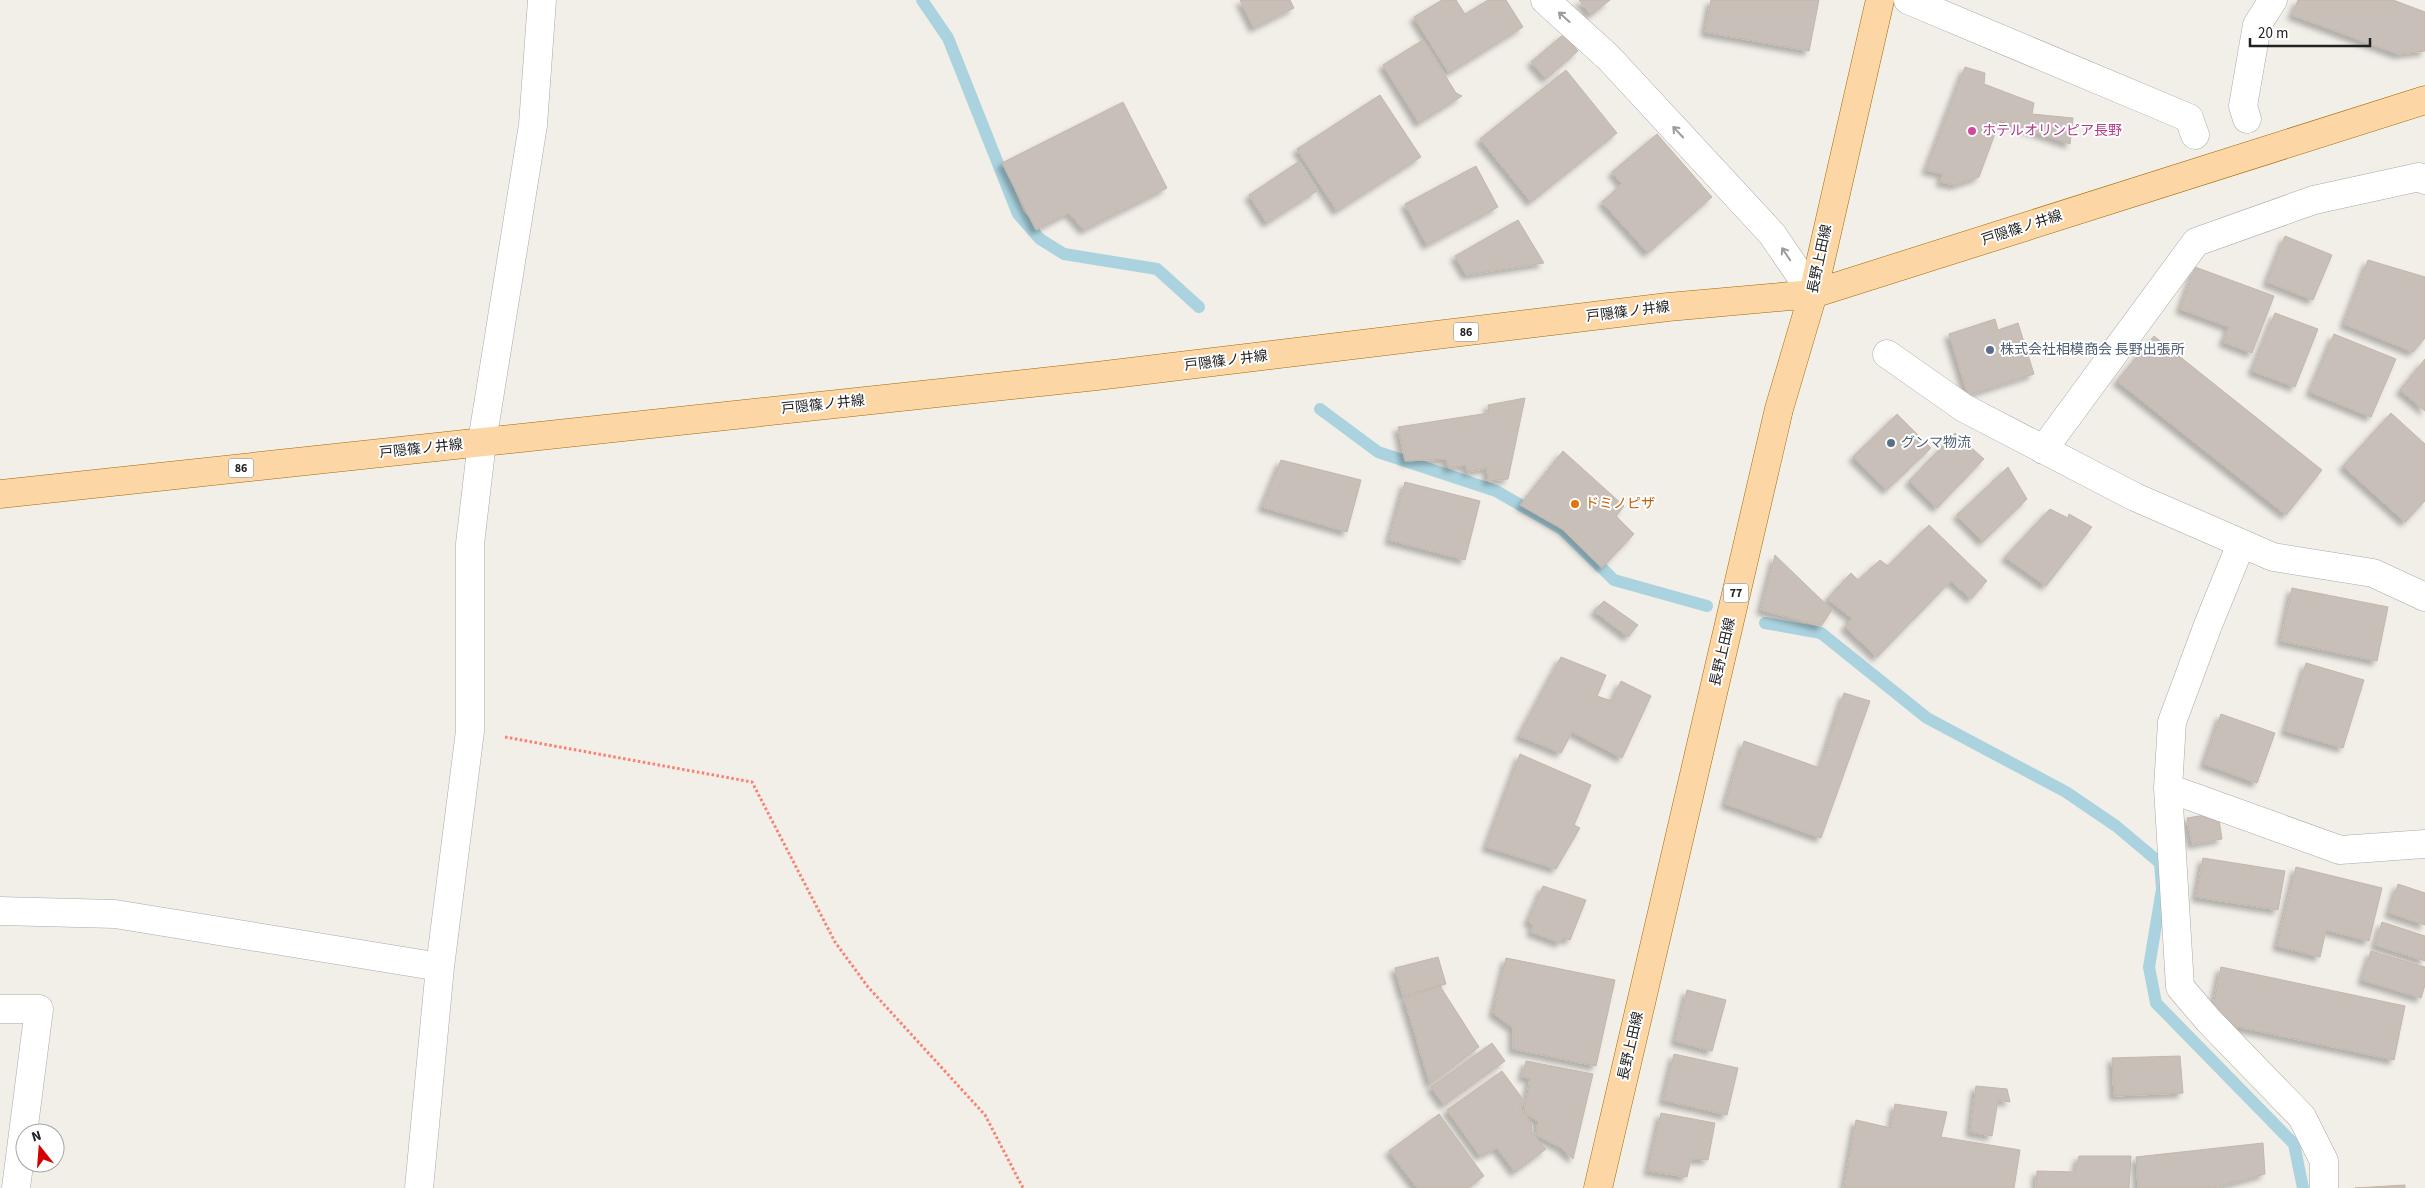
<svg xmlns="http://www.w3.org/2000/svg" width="2425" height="1188" font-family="'Source Sans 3','Noto Sans JP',sans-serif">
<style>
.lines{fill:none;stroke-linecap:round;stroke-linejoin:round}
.stream{stroke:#aad3df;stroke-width:12}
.building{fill:#c7bfb8;stroke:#c4b6ab;filter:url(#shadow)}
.street-casing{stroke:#a9a9a9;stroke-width:29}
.primary-casing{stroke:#a06b00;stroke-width:29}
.path{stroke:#fa8072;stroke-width:3;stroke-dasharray:2.5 2.5;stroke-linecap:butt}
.street{stroke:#fff;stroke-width:28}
.primary{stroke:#fcd6a4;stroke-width:28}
.oneway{stroke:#9c9c9c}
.hotel-dot{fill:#d1479c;stroke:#fff;stroke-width:2}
.service-dot{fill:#5c6f8a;stroke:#fff;stroke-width:2}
.food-dot{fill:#e8710a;stroke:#fff;stroke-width:2}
.labels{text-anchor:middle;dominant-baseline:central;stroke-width:4;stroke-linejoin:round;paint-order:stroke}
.shield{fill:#fff;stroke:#646464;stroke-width:1}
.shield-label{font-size:12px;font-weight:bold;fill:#222}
.hotel-label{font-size:14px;fill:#b23c85;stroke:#fff;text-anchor:start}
.street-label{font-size:14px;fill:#222;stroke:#fff}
.service-label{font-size:14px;fill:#4e5e75;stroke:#fff;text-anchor:start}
.food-label{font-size:14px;fill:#c56008;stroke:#fff;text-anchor:start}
</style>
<defs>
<filter id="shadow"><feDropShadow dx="-4.5" dy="4.5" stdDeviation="2.5" flood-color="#0004"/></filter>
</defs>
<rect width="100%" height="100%" fill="#f2efe9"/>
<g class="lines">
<path class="stream" d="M922 0 948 38 1018 214 1040 239 1064 254 1157 269 1199 307
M1320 409 1378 452 1496 491 1562 529 1614 580 1707 606
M1765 623 1821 633 1927 718 2066 792 2116 826 2160 863 2162 889 2149 967 2156 1003 2294 1144 2303 1188"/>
</g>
<path class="building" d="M1240 0H1290L1294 8 1254 28Z
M1442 0H1456L1465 14 1488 0H1506L1523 27 1449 73 1414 17Z
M1579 0H1610L1591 15Z
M1711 0H1819L1809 51 1705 32Z
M2298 0H2393L2425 12V51L2398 54 2292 15Z
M1564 34 1578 51 1546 79 1531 62Z
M1423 40 1456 93 1462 96 1419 123 1383 65Z
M1965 67 1985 73 1984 84 2034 103 2032 114 2073 118 2070 144 2000 120 1979 177 1955 185 1940 182 1943 174 1926 170Z
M1566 70 1617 133 1531 202 1480 139Z
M1380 95 1421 157 1337 211 1297 149Z
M1123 102 1167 188 1084 230 1069 213 1036 230 1002 163Z
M1657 134 1712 197 1648 253 1602 202 1622 184 1612 172Z
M1298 162 1317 191 1267 223 1249 195Z
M1476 166 1498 207 1427 245 1405 204Z
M1518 220 1544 263 1466 275 1455 256Z
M2285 236 2332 255 2313 300 2267 282Z
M2368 260 2425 277V338L2413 352 2344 324Z
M2195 267 2274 296 2252 353 2223 342 2229 327 2180 309Z
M2275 313 2318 329 2295 387 2252 371Z
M1995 319 1998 330 2018 323 2034 374 1968 395 1949 334Z
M2334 334 2396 359 2371 417 2310 392Z
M2154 336 2322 470 2286 515 2117 381Z
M2425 359V411L2400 390Z
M1525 398 1508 479 1488 481 1487 468 1468 472 1465 465 1449 468 1446 459 1405 461 1398 427 1489 413 1488 405Z
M2391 413 2425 444V501L2405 522 2343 466Z
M1897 414 1931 448 1887 490 1853 457Z
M1955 433 1984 459 1937 508 1909 481Z
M1563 451 1624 506 1616 516 1634 534 1602 568 1562 529 1520 505Z
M1281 460 1361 480 1347 532 1262 507Z
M2008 467 2027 499 1983 542 1957 515Z
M1405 482 1480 501 1465 560 1389 540Z
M2050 509 2068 518 2069 514 2092 527 2046 586 2005 557Z
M1929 525 1987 581 1971 599 1951 581 1877 657 1845 627 1852 618 1827 599 1851 573 1858 580 1880 560 1888 566Z
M1775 555 1832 610 1821 626 1761 610Z
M2292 588 2388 607 2377 661 2281 641Z
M1604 601 1638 625 1628 637 1594 611Z
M1561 657 1606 675 1597 696 1612 701 1621 681 1651 696 1622 758 1572 732 1561 753 1519 736Z
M2306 663 2364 680 2343 748 2285 731Z
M1844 693 1870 701 1821 838 1725 804 1744 741 1820 768Z
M2221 714 2275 733 2257 783 2204 764Z
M1520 754 1591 785 1574 825 1580 828 1556 869 1486 847Z
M2218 813 2222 839 2192 844 2187 818Z
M2203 858 2285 871 2278 910 2196 897Z
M2296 867 2382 888 2369 941 2326 930 2320 957 2277 946Z
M2398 884 2425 893V925L2389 913Z
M1543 886 1586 900 1570 940 1563 938 1560 943 1531 932 1533 925 1528 921Z
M2382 922 2425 936V961L2375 945Z
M2371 951 2425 967V985L2421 998 2362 980Z
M1438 957 1446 984 1403 996 1395 968Z
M1506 958 1615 980 1596 1066 1513 1049V1028L1493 1013Z
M2221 967 2405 1006 2394 1060 2210 1021Z
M1440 986 1479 1047 1430 1084 1404 998Z
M1687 990 1726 1000 1712 1051 1675 1041Z
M1492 1043 1505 1061 1444 1105 1431 1087Z
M1674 1054 1738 1068 1727 1115 1663 1100Z
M2180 1056 2183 1093 2114 1096 2112 1058Z
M1526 1061 1593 1074 1573 1159 1560 1147 1536 1135 1538 1121 1524 1113 1530 1078 1522 1077Z
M1502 1071 1525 1102 1519 1106 1532 1124 1531 1132 1546 1149 1515 1172 1497 1148 1480 1156 1447 1110Z
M1976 1086 2007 1089 2010 1102 1998 1100 1992 1136 1970 1132Z
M1895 1104 1947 1112 1941 1137 2020 1150 2014 1188H1844L1856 1120 1891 1128Z
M1661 1113 1715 1123 1708 1160 1691 1159 1687 1177 1648 1171Z
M1439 1114 1484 1176 1468 1188H1417L1389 1151Z
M2263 1143 2265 1174 2214 1188H2138L2136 1157Z
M2079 1156H2131L2129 1188H2036L2037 1171 2075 1172Z
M2405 1185V1188H2355Z"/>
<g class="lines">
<defs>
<path id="street" d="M1545 0 1608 57 1772 234 1813 294
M1908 0 2189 118 2195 135
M2247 119 2243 106 2257 25 2273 0
M1887 354 1964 408 2135 497 2273 557 2373 573 2425 597
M2043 450 2196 242 2314 200 2419 177 2425 180
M2241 544 2208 625 2172 722 2168 788 2340 850 2425 844
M2168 788 2180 987 2209 1021 2302 1117 2324 1161V1188
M0 911 115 914 440 967
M0 1009H39L16 1188
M419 1188 440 967 470 731V544L482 442 533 125 542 0"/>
<path id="primary" d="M0 494 1097 376 1668 307 1813 294 2425 100
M1598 1188 1779 409 1813 294 1880 0"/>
</defs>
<use href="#street" class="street-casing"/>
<use href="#primary" class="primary-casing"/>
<path class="path" d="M505 737 752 782 835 942 868 987 985 1115 1023 1188"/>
<use href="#street" class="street"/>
<use href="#primary" class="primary"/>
</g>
<defs><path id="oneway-shaft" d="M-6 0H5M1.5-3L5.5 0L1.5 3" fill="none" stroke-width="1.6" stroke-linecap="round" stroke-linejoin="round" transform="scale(1.25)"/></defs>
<g class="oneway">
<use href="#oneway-shaft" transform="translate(1564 17) rotate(-138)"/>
<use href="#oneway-shaft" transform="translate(1678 132) rotate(-133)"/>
<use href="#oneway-shaft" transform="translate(1786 254) rotate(-124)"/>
</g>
<circle class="hotel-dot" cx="1972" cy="131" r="5"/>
<g class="service-dot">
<circle cx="1990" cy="350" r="5"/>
<circle cx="1891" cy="443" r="5"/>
</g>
<circle class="food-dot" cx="1575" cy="504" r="5"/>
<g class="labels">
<g class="shield">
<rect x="1453.5" y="322.5" width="25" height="19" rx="4"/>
<rect x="228.5" y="458.5" width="25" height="19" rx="4"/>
<rect x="1723.5" y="583.5" width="25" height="19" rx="4"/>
</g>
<g class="shield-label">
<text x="1466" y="332">86</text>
<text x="241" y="468">86</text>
<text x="1736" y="593">77</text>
</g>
<g class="hotel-label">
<text x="1982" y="131">ホテルオリンピア長野</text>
</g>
<g class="street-label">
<text transform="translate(2022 228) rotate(-18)">戸隠篠ノ井線</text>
<text transform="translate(1820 259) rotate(-78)">長野上田線</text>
<text transform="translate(1628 312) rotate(-7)">戸隠篠ノ井線</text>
<text transform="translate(1226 361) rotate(-7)">戸隠篠ノ井線</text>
<text transform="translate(823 405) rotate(-6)">戸隠篠ノ井線</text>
<text transform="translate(421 449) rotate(-6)">戸隠篠ノ井線</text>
<text transform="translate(1723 652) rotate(-77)">長野上田線</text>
<text transform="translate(1631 1046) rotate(-77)">長野上田線</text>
</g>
<g class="service-label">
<text x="2000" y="350">株式会社相模商会 長野出張所</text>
<text x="1901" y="443">グンマ物流</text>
</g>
<g class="food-label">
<text x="1585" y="504">ドミノピザ</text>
</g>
</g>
<g transform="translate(40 1148) rotate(343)"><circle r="24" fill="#ffffff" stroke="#a7a7a7"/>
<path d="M0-4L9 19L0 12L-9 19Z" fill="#d40000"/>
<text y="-8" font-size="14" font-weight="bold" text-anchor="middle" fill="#222222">N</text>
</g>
<path d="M2250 38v8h120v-8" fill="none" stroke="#222222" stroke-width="2.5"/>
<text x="2258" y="38" font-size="15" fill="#222222" stroke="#ffffff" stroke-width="4" paint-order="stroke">20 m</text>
</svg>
